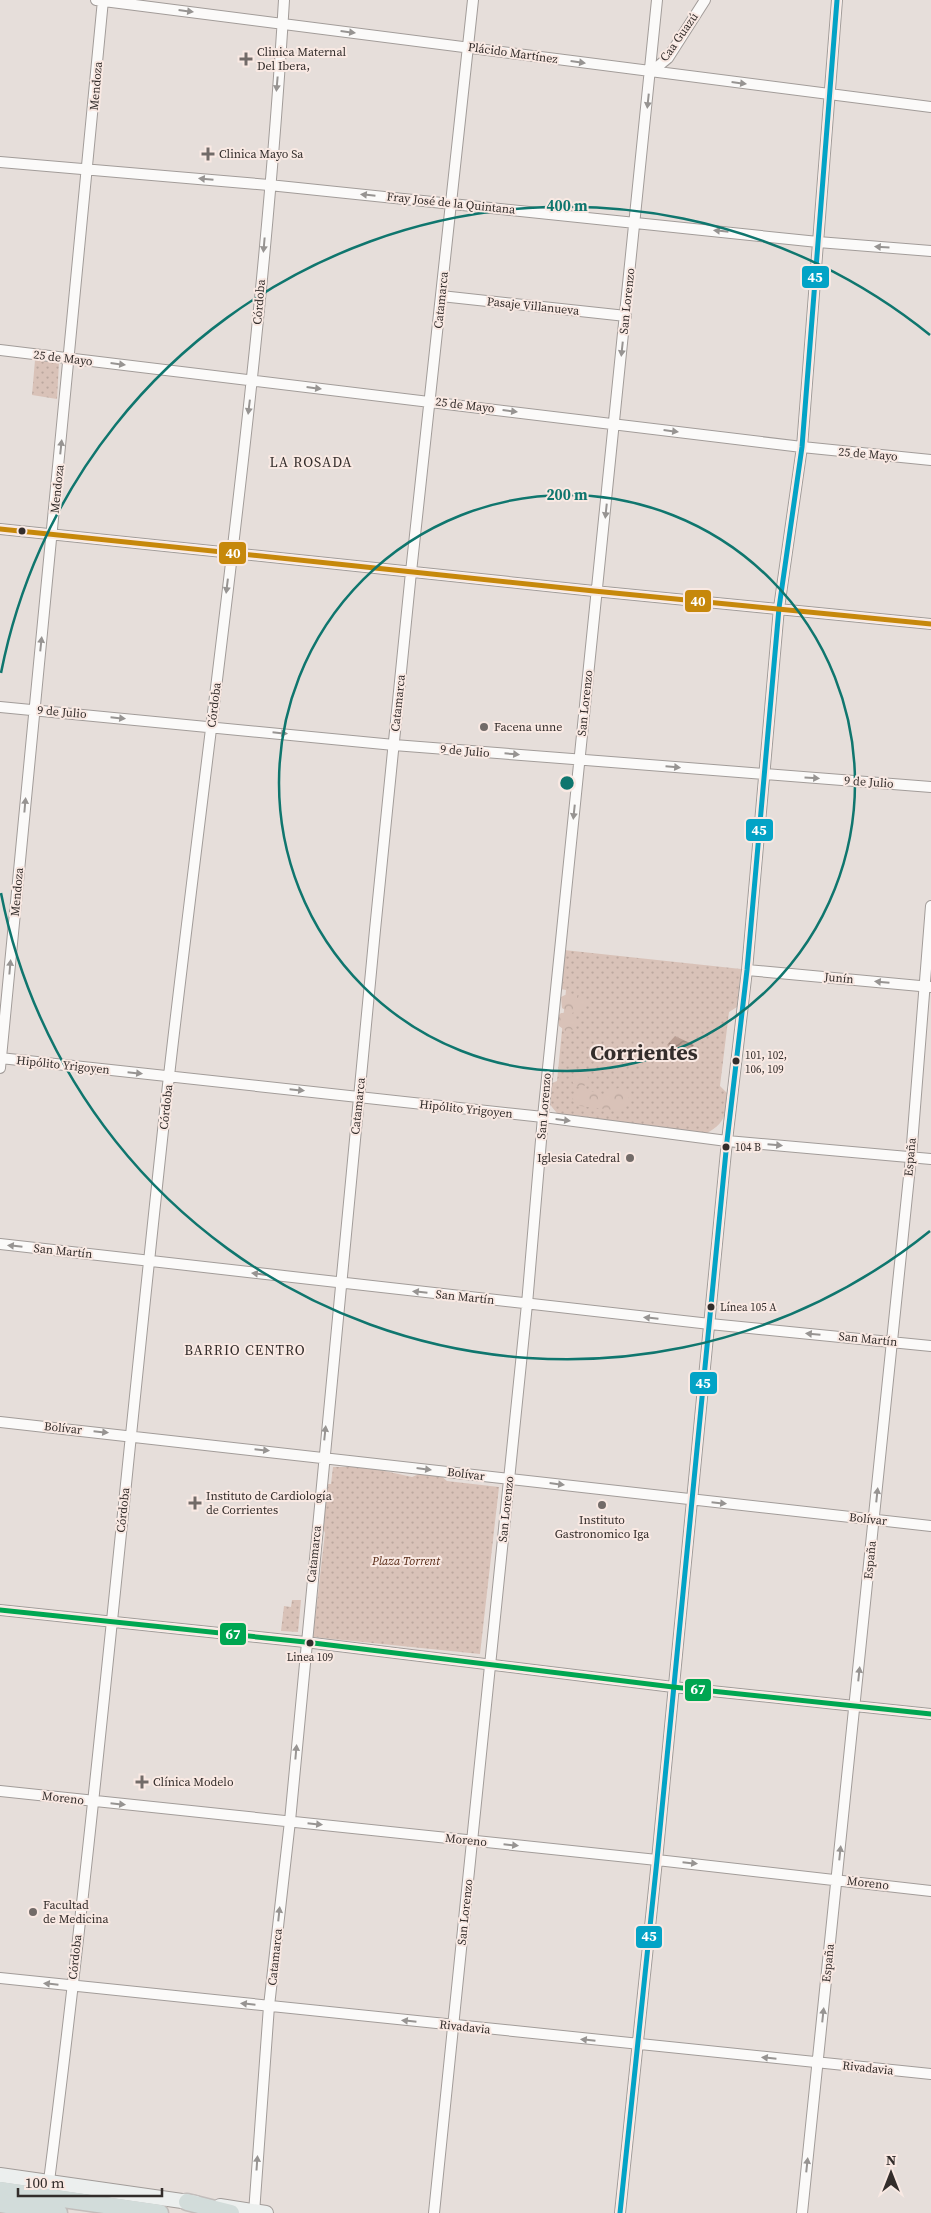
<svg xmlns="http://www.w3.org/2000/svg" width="931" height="2213" font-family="'Source Serif 4',serif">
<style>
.green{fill:url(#green-dots)}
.forest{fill:url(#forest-crowns)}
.water{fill:url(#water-waves)}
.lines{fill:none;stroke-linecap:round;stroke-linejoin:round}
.minor-casing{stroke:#a29c99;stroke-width:12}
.secondary-casing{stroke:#a29c99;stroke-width:16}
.trunk-casing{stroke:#c2bdbb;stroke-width:19}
.minor{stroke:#fbfaf9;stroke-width:10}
.secondary{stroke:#ecefee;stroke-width:14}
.trunk{stroke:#d2dcda;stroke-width:16}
.bus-1-casing{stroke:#f9e9e3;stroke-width:9}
.bus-2-casing{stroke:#f9e9e3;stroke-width:9}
.bus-3-casing{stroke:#f9e9e3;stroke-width:9}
.bus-1{stroke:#03a3c6;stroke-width:5}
.bus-2{stroke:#c6880b;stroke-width:5}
.bus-3{stroke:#00a651;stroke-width:5}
.oneway{fill:#979492}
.ring{fill:none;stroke:#0f766e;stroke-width:2.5}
.poi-dot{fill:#726b68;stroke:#f9e9e3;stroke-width:2}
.bus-dot{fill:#332d2b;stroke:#f9e9e3;stroke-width:2}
.labels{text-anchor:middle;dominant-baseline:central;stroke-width:4;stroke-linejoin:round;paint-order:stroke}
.bus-label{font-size:11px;fill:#332d2b;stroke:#f9e9e3;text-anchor:start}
.street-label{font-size:12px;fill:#332d2b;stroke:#f9e9e3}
.poi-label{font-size:12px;fill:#332d2b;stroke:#f9e9e3;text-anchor:start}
.park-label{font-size:12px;font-style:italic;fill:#552611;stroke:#f9e9e3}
.neighbourhood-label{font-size:14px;letter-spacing:1px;fill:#332d2b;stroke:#f9e9e3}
.town-label{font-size:22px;font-weight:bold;fill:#332d2b;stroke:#f9e9e3}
.centre{fill:#0f766e;stroke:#f9e9e3;stroke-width:2.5}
.ring-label{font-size:15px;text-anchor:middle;font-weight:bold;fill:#0f766e;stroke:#f9e9e3;stroke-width:4;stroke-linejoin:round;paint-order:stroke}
.line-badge{stroke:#f9e9e3;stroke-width:2}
.badge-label{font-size:14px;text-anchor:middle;font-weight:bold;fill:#fff}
</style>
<defs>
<pattern id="green-dots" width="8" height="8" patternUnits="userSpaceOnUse" patternTransform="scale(1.25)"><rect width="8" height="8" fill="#d9c2b8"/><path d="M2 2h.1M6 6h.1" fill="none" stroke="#bba79e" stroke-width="1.8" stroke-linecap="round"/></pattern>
<pattern id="forest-crowns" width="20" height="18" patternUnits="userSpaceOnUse" patternTransform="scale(1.25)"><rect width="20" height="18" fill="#d9c2b8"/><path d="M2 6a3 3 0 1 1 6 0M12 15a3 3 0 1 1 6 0" fill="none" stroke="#bba79e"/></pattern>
<pattern id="water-waves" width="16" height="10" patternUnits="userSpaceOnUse" patternTransform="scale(1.25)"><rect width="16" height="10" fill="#bba095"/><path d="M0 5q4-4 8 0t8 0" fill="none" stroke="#99837a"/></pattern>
</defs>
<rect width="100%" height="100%" fill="#e6deda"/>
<path class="green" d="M35 360 59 363 57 399 32 395Z
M564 950 741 969 737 1007 729 1012 720 1086 727 1093C725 1114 727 1122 707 1133L560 1117 548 1102 550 1084 557 1081 566 990 560 989Z
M333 1467H367L412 1477 424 1472 440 1475 447 1481 499 1487 480 1654 313 1637 325 1533 322 1526 326 1484H331Z
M292 1600H301L298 1632 281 1631 284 1606 291 1607Z"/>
<path class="forest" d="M575 994 582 997 586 1004C583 1011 579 1011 572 1013L577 1023 575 1029 566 1031 559 1026 558 1016 561 1013H570L562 1008 561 997 565 995Z
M572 1079a8 8 0 1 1 16 0a8 8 0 1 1-16 0Z
M619 1088 624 1090 629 1096 628 1105 622 1109 614 1110 580 1106 575 1104 572 1100 576 1091C586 1089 592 1091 601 1095Z"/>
<path class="water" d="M675 1036 694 1045 683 1057 667 1045Z"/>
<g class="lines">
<defs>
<path id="minor" d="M96 0 931 107
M651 72 668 58 705 0
M0 162 269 185 818 242 931 251
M441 296 626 316
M0 350 802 447 931 460
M0 529C198 548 396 571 594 591 706 603 819 612 931 624
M0 707 394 745 931 787
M747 970 931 987
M0 1058 543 1117 727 1141 931 1159
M0 1068 103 0
M0 1244 710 1324 931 1346
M0 1422 931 1526
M0 1610 305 1642 673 1687 931 1714
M0 1791 657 1860 931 1891
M0 1978 931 2074
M48 2189C96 1816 128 1441 170 1067 211 712 263 357 284 0
M254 2213 269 2006 290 1821 375 930 411 572 473 0
M434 2213 527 1304 543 1117 657 0
M620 2213 657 1860 727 1141 747 970 779 608 802 447 837 0
M802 2213 911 1157 931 906"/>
<path id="secondary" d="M0 2175 196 2203
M220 2206 266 2213"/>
<path id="trunk" d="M0 2190 160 2213
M187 2202 231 2213
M0 2204 59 2213"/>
</defs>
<use href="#minor" class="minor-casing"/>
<use href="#secondary" class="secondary-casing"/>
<use href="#trunk" class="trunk-casing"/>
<use href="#minor" class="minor"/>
<use href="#secondary" class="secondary"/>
<use href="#trunk" class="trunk"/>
<defs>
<path id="bus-1" d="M620 2213 657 1860 727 1141 747 970 779 608 802 447 837 0"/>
<path id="bus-2" d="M0 529C198 548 396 571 594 591 706 603 819 612 931 624"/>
<path id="bus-3" d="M0 1610 305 1642 673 1687 931 1714"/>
</defs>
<use href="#bus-1" class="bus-1-casing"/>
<use href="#bus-2" class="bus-2-casing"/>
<use href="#bus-3" class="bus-3-casing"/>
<use href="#bus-1" class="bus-1"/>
<use href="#bus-2" class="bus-2"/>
<use href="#bus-3" class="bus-3"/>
</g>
<defs><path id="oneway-solid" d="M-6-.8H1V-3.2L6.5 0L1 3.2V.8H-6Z" transform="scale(1.25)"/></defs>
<g class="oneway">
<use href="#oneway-solid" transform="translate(186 11) rotate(7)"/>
<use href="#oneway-solid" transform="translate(348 32) rotate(7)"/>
<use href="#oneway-solid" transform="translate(578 62) rotate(8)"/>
<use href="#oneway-solid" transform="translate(739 83) rotate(7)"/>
<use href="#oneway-solid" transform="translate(277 84) rotate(95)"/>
<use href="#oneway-solid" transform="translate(648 101) rotate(96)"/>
<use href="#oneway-solid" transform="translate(206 179) rotate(-175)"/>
<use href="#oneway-solid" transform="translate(368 195) rotate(-174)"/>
<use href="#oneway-solid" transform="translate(721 231) rotate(-174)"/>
<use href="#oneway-solid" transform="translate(264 245) rotate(95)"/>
<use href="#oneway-solid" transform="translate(882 247) rotate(-176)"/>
<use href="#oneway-solid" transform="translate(622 349) rotate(96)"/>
<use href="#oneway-solid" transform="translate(118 364) rotate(7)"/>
<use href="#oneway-solid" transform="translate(314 388) rotate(7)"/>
<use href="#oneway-solid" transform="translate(249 407) rotate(97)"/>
<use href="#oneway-solid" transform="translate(510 411) rotate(7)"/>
<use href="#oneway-solid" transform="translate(671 431) rotate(7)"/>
<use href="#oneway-solid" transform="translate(61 447) rotate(-84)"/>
<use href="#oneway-solid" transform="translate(606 511) rotate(96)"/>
<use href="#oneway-solid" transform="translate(227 586) rotate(97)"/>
<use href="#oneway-solid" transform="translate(41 644) rotate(-84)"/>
<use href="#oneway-solid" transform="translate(118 718) rotate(6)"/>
<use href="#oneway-solid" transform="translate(280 733) rotate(6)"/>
<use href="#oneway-solid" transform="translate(512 754) rotate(5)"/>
<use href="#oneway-solid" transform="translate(673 767) rotate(5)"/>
<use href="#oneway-solid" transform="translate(812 778) rotate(4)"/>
<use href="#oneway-solid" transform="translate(25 805) rotate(-85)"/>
<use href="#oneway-solid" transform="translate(574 812) rotate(96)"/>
<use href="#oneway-solid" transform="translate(10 967) rotate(-85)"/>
<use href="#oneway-solid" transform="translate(882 982) rotate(-175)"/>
<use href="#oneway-solid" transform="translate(135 1073) rotate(6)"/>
<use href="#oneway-solid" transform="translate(297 1090) rotate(6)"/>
<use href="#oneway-solid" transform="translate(563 1120) rotate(7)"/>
<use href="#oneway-solid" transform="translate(775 1145) rotate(5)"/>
<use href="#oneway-solid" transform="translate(15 1246) rotate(-174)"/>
<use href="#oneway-solid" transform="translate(259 1274) rotate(-173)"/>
<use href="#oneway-solid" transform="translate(420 1292) rotate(-174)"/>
<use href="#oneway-solid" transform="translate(651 1318) rotate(-174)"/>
<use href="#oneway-solid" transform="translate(813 1334) rotate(-175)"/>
<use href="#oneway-solid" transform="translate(101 1432) rotate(6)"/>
<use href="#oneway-solid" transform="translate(325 1433) rotate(-84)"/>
<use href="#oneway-solid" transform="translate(262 1450) rotate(6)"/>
<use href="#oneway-solid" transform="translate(424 1469) rotate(7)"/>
<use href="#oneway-solid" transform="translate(557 1484) rotate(7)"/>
<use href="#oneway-solid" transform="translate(877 1495) rotate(-84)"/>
<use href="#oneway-solid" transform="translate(719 1503) rotate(6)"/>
<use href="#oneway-solid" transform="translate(859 1674) rotate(-84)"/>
<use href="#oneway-solid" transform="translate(296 1752) rotate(-85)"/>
<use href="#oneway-solid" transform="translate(118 1804) rotate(6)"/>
<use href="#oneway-solid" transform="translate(315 1824) rotate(6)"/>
<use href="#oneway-solid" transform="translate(511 1845) rotate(6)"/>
<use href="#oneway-solid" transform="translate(840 1853) rotate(-84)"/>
<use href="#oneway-solid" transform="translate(690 1863) rotate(6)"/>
<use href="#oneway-solid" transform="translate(279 1914) rotate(-84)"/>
<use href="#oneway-solid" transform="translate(51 1984) rotate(-174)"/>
<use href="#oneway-solid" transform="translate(248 2004) rotate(-174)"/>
<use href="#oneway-solid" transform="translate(823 2015) rotate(-84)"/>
<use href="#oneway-solid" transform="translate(409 2021) rotate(-174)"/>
<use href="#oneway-solid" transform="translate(588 2040) rotate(-174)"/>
<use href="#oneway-solid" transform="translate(769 2058) rotate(-174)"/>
<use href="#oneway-solid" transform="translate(257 2163) rotate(-86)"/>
<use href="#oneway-solid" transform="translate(807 2165) rotate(-84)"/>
</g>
<g class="ring">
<circle cx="567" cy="783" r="288"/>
<path d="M930 1231A577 577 0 0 1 1 893M1 673A577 577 0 0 1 930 335"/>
</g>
<g class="poi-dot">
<path d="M243.5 51.5h5v5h5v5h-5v5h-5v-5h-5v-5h5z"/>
<path d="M205.5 146.5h5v5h5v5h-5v5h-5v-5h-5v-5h5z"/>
<circle cx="484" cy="727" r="5"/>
<circle cx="630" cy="1158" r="5"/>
<path d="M192.5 1495.5h5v5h5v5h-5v5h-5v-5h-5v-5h5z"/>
<circle cx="602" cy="1505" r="5"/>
<path d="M139.5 1774.5h5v5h5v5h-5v5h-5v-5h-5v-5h5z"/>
<circle cx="33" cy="1912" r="5"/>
</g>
<g class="bus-dot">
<circle cx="22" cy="531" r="4.5"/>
<circle cx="736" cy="1061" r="4.5"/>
<circle cx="726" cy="1147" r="4.5"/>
<circle cx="711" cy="1307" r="4.5"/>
<circle cx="310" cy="1643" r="4.5"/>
</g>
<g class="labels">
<g class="bus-label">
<text x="745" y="1055">101, 102,<tspan x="745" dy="14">106, 109</tspan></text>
<text x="735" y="1147">104 B</text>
<text x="720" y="1307">Línea 105 A</text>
<text x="310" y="1657" text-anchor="middle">Linea 109</text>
</g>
<g class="street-label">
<text transform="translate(679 37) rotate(-55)">Caa Guazú</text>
<text transform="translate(513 53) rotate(8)">Plácido Martínez</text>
<text transform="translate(96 86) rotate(-85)">Mendoza</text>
<text transform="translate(451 203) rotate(6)">Fray José de la Quintana</text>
<text transform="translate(441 300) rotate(-84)">Catamarca</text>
<text transform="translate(627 301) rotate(-84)">San Lorenzo</text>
<text transform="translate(259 302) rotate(-85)">Córdoba</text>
<text transform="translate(533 306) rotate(6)">Pasaje Villanueva</text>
<text transform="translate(63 358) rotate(7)">25 de Mayo</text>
<text transform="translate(465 405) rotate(7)">25 de Mayo</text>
<text transform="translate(868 454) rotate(5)">25 de Mayo</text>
<text transform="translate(57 489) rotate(-84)">Mendoza</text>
<text transform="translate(398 703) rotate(-84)">Catamarca</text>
<text transform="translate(585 703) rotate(-84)">San Lorenzo</text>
<text transform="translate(214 705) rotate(-83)">Córdoba</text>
<text transform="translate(62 712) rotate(5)">9 de Julio</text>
<text transform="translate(465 751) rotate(5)">9 de Julio</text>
<text transform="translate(869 782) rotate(4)">9 de Julio</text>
<text transform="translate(17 892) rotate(-85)">Mendoza</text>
<text transform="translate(839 978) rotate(5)">Junín</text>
<text transform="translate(63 1065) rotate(6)">Hipólito Yrigoyen</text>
<text transform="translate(358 1106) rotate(-84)">Catamarca</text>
<text transform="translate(544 1106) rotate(-85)">San Lorenzo</text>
<text transform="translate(166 1107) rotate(-84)">Córdoba</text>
<text transform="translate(466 1109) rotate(6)">Hipólito Yrigoyen</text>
<text transform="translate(910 1157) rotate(-85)">España</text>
<text transform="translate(63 1251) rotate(6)">San Martín</text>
<text transform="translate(465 1297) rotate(6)">San Martín</text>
<text transform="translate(868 1339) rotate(6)">San Martín</text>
<text transform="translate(63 1428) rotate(6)">Bolívar</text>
<text transform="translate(466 1474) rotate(7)">Bolívar</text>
<text transform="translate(506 1509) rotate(-84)">San Lorenzo</text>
<text transform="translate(123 1510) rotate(-84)">Córdoba</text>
<text transform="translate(868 1519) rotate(6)">Bolívar</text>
<text transform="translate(314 1554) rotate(-84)">Catamarca</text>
<text transform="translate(870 1560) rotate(-84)">España</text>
<text transform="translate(63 1798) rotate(7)">Moreno</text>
<text transform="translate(466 1840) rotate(6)">Moreno</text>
<text transform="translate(868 1883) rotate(7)">Moreno</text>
<text transform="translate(465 1912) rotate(-84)">San Lorenzo</text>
<text transform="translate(75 1957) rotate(-84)">Córdoba</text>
<text transform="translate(275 1957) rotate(-84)">Catamarca</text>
<text transform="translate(828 1963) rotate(-84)">España</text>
<text transform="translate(465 2027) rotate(6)">Rivadavia</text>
<text transform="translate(868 2068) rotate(6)">Rivadavia</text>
</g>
<g class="poi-label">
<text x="257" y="52">Clinica Maternal<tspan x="257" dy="14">Del Ibera,</tspan></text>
<text x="219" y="154">Clinica Mayo Sa</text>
<text x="494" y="727">Facena unne</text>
<text x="620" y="1158" text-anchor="end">Iglesia Catedral</text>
<text x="206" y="1496">Instituto de Cardiología<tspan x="206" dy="14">de Corrientes</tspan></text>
<text x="602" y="1520" text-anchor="middle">Instituto<tspan x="602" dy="14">Gastronomico Iga</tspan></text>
<text x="153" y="1782">Clínica Modelo</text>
<text x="43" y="1905">Facultad<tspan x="43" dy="14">de Medicina</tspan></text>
</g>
<g class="park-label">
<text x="406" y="1561">Plaza Torrent</text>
</g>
<g class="neighbourhood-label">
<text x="311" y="462">LA ROSADA</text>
<text x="245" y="1350">BARRIO CENTRO</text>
</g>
<g class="town-label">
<text x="644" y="1052">Corrientes</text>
</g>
</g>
<circle cx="567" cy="783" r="8" class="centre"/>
<g class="ring-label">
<text x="567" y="211">400 m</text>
<text x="567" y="500">200 m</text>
</g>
<g class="line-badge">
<rect x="801" y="265" width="29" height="24" rx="5" fill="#03a3c6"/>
<rect x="218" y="541" width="29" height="24" rx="5" fill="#c6880b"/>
<rect x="684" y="589" width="28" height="24" rx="5" fill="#c6880b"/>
<rect x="745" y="818" width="29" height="24" rx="5" fill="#03a3c6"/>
<rect x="689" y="1371" width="29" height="24" rx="5" fill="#03a3c6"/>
<rect x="219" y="1622" width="28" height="24" rx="5" fill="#00a651"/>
<rect x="684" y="1678" width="28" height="24" rx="5" fill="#00a651"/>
<rect x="635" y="1925" width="28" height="24" rx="5" fill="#03a3c6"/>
</g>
<g class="badge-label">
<text x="815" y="282">45</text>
<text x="233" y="558">40</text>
<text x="698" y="606">40</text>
<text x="759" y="835">45</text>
<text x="703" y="1388">45</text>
<text x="233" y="1639">67</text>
<text x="698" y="1694">67</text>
<text x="649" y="1941">45</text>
</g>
<g transform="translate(891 2173)" stroke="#f9e9e3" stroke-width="4" paint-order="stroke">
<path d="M0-4L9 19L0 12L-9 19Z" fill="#332d2b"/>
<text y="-8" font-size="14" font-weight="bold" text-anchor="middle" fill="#332d2b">N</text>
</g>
<path d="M18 2188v8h144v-8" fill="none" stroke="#332d2b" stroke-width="2.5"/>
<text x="25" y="2188" font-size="15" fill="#332d2b" stroke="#f9e9e3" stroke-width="4" paint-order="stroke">100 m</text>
</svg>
